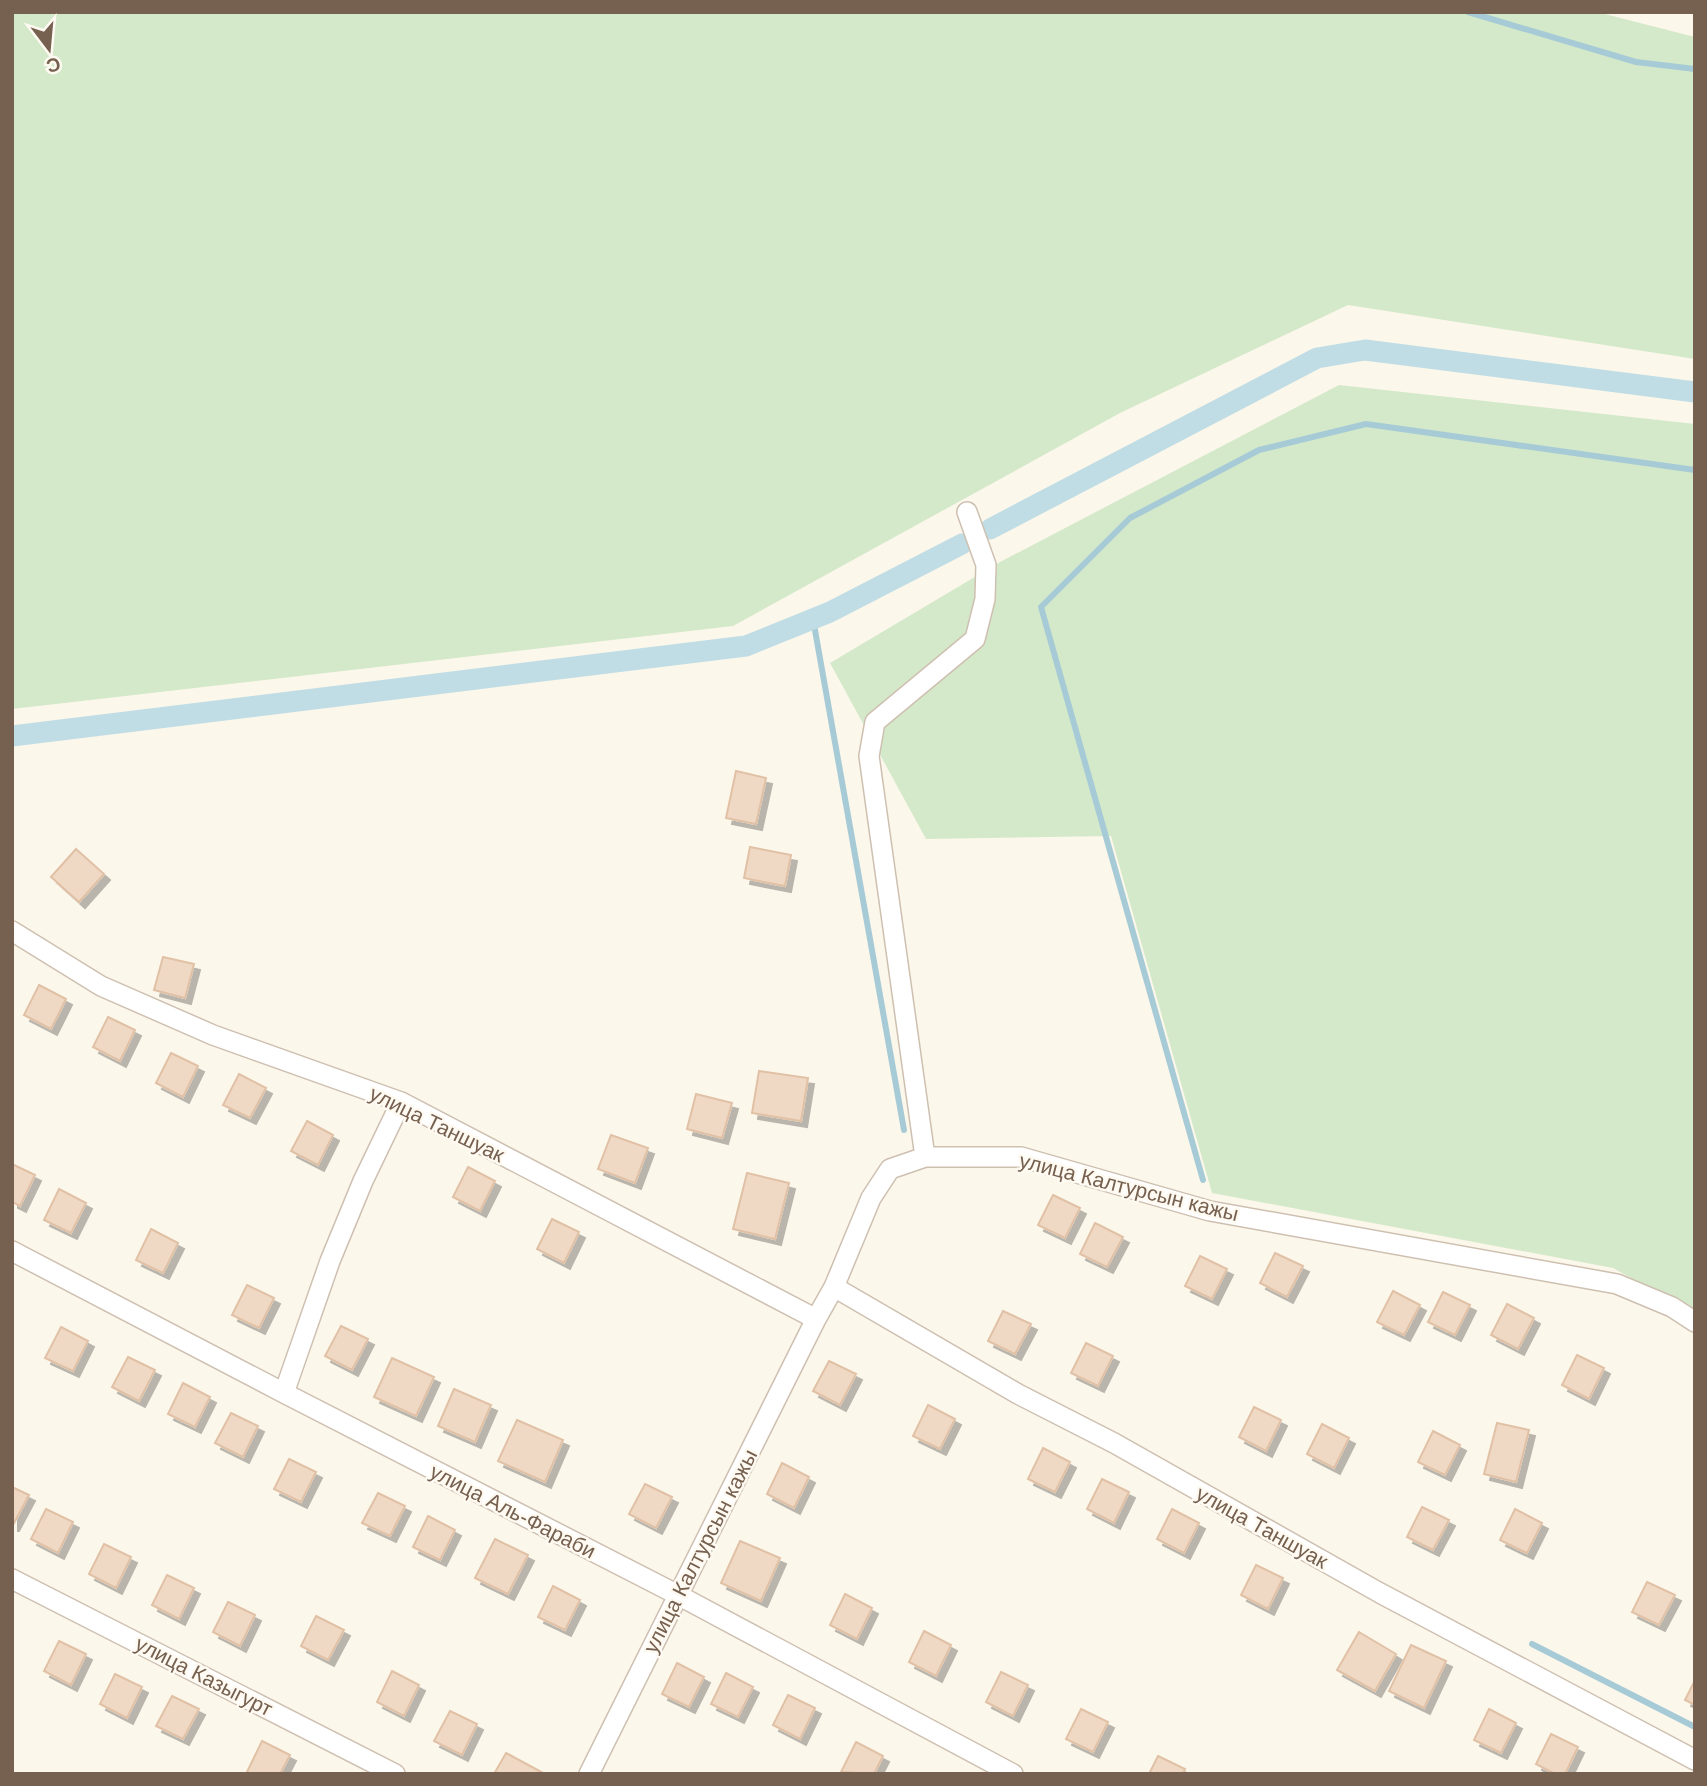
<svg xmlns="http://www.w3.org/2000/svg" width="1707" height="1786" font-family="Helvetica,sans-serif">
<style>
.green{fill:#d4e9ca}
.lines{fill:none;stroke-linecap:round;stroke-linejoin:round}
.stream{stroke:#a7cbd6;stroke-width:6}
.canal{stroke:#c0dde5;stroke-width:21}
.building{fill:#f0d9c4;stroke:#e1c1a6;stroke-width:2;filter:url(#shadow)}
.street-casing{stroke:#cec0b1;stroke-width:22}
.street{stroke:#fff;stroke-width:19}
.labels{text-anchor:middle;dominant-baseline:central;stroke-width:5;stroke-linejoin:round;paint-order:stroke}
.street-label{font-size:21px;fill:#76604f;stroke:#fefaf2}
</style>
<defs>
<filter id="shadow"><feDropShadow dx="6" dy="6" stdDeviation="0" flood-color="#0004"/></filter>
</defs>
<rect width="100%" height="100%" fill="#fcf7eb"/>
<path class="green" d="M12 12H1597L1695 37V359L1348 305 1120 413 733 626 12 709Z
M1339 385 1695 424V1313L1613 1268 1212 1193 1111 836 926 839 830 663 1000 562Z"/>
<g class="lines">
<path class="stream" d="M1468 12 1636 62 1695 69
M813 619 904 1130
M1203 1180 1041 607 1130 518 1259 450 1366 424 1695 470
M1532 1644 1695 1727"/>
<path class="canal" d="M990 529 1317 358 1365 350 1695 392
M12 736 746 646 830 612 962 544"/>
</g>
<path class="building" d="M736 771 766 778 756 824 726 818Z
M750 847 791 855 785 886 744 878Z
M76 849 104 874 79 902 51 877Z
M163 957 194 964 185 998 154 990Z
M39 985 66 999 51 1029 24 1015Z
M108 1017 135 1030 120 1061 93 1047Z
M171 1053 198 1066 183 1097 156 1083Z
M759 1071 808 1078 801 1121 752 1113Z
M239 1074 266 1088 250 1118 223 1105Z
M696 1094 732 1103 722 1138 687 1129Z
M307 1121 333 1135 318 1165 291 1151Z
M611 1135 648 1148 635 1183 598 1169Z
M12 1164 35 1175 20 1206 12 1202Z
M468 1167 495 1181 480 1211 453 1197Z
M747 1173 789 1183 775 1239 733 1229Z
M59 1189 86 1203 71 1233 44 1220Z
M1053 1195 1080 1208 1065 1238 1038 1225Z
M552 1219 579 1232 564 1263 537 1249Z
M1095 1223 1123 1237 1107 1267 1080 1254Z
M151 1229 178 1243 163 1273 136 1260Z
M1275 1253 1303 1266 1287 1297 1260 1283Z
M1200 1256 1227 1269 1212 1299 1185 1286Z
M247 1285 274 1298 259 1328 232 1315Z
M1393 1291 1420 1305 1404 1335 1377 1322Z
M1443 1292 1470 1305 1455 1335 1428 1322Z
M1507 1304 1534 1318 1518 1349 1491 1335Z
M1003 1311 1031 1324 1015 1354 988 1341Z
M341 1326 368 1339 352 1370 325 1356Z
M61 1327 88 1341 73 1371 45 1358Z
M1086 1343 1113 1356 1098 1386 1071 1373Z
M1577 1355 1604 1368 1589 1399 1562 1385Z
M128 1357 155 1370 139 1401 112 1387Z
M392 1358 434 1377 416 1416 374 1397Z
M829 1361 856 1374 840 1405 813 1391Z
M183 1383 210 1397 195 1427 168 1414Z
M454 1389 491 1405 475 1442 438 1426Z
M928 1405 955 1419 940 1449 913 1436Z
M1254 1407 1281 1420 1266 1451 1239 1437Z
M231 1413 258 1426 243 1457 215 1443Z
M517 1420 563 1440 545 1482 498 1461Z
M1497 1423 1529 1430 1516 1482 1484 1474Z
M1322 1424 1349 1438 1334 1468 1307 1454Z
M1433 1431 1460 1445 1445 1475 1418 1462Z
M1043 1448 1070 1462 1055 1492 1028 1479Z
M289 1459 316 1472 301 1502 274 1489Z
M782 1463 809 1477 794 1508 767 1494Z
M1102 1479 1129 1492 1114 1523 1087 1509Z
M645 1484 672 1497 656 1528 629 1514Z
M12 1487 29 1495 13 1525H12Z
M378 1493 405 1506 390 1536 362 1523Z
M1422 1507 1449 1520 1433 1550 1407 1537Z
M46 1509 73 1522 58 1553 31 1539Z
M1172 1509 1199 1523 1184 1553 1157 1539Z
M1515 1509 1542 1523 1527 1553 1500 1540Z
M428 1516 455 1530 440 1560 413 1547Z
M495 1539 528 1555 508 1594 475 1578Z
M740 1541 780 1558 761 1601 721 1583Z
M104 1544 131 1557 116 1588 89 1574Z
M1256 1565 1283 1578 1268 1609 1241 1595Z
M167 1575 194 1588 179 1619 152 1605Z
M1647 1582 1675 1595 1659 1625 1632 1612Z
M553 1586 580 1600 565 1630 538 1617Z
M845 1594 872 1608 857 1639 830 1625Z
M228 1602 255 1615 240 1646 213 1632Z
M316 1616 344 1630 328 1660 301 1646Z
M924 1631 951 1645 936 1676 909 1662Z
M1359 1632 1396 1654 1375 1691 1337 1670Z
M59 1641 86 1654 71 1685 44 1671Z
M1411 1645 1446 1661 1424 1708 1389 1691Z
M677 1663 704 1677 689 1707 662 1694Z
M392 1671 419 1685 404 1716 377 1702Z
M1001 1672 1028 1685 1013 1716 986 1702Z
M726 1673 753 1687 738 1717 711 1704Z
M115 1674 142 1687 127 1718 100 1704Z
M1695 1680V1705L1685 1700Z
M788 1695 815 1708 800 1739 773 1725Z
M172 1696 199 1709 183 1739 156 1726Z
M1081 1709 1108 1722 1093 1752 1066 1739Z
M1489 1709 1516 1723 1501 1753 1474 1740Z
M450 1711 477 1724 462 1755 434 1741Z
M1551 1734 1578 1747 1565 1774H1555L1536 1764Z
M262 1741 290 1755 280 1774H252L247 1772Z
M856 1742 883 1756 874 1774 841 1772Z
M506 1753 545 1774H494Z
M1158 1756 1185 1769 1183 1774H1149Z"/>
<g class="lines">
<defs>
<path id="street" d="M12 931 101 986 213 1035 401 1102 816 1319
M925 1157 869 756 875 722 975 639 985 599 986 565 967 512
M12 1251 284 1393 678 1595 1013 1774
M834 1287 1018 1394 1114 1443 1380 1593 1695 1760
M284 1393 330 1261 363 1181 401 1102
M12 1579 395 1774
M589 1774 816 1319 834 1287 871 1198 890 1169 925 1157H1021L1210 1211 1617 1284 1672 1307 1695 1322"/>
</defs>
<use href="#street" class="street-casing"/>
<use href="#street" class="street"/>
</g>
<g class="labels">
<g class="street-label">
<text transform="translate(437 1124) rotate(26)">улица Таншуак</text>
<text transform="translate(1129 1187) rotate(14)">улица Калтурсын кажы</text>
<text transform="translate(513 1511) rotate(27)">улица Аль-Фараби</text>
<text transform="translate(1262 1527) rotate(29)">улица Таншуак</text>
<text transform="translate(700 1551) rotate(-63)">улица Калтурсын кажы</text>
<text transform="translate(204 1676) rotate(27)">улица Казыгурт</text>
</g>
</g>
<rect width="1707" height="1786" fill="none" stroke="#76604f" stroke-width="28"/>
<g transform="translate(49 49) rotate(164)" stroke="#fefaf2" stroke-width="5" paint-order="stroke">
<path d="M0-5L12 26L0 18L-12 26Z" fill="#76604f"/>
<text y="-10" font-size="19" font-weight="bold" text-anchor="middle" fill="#76604f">С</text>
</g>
</svg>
